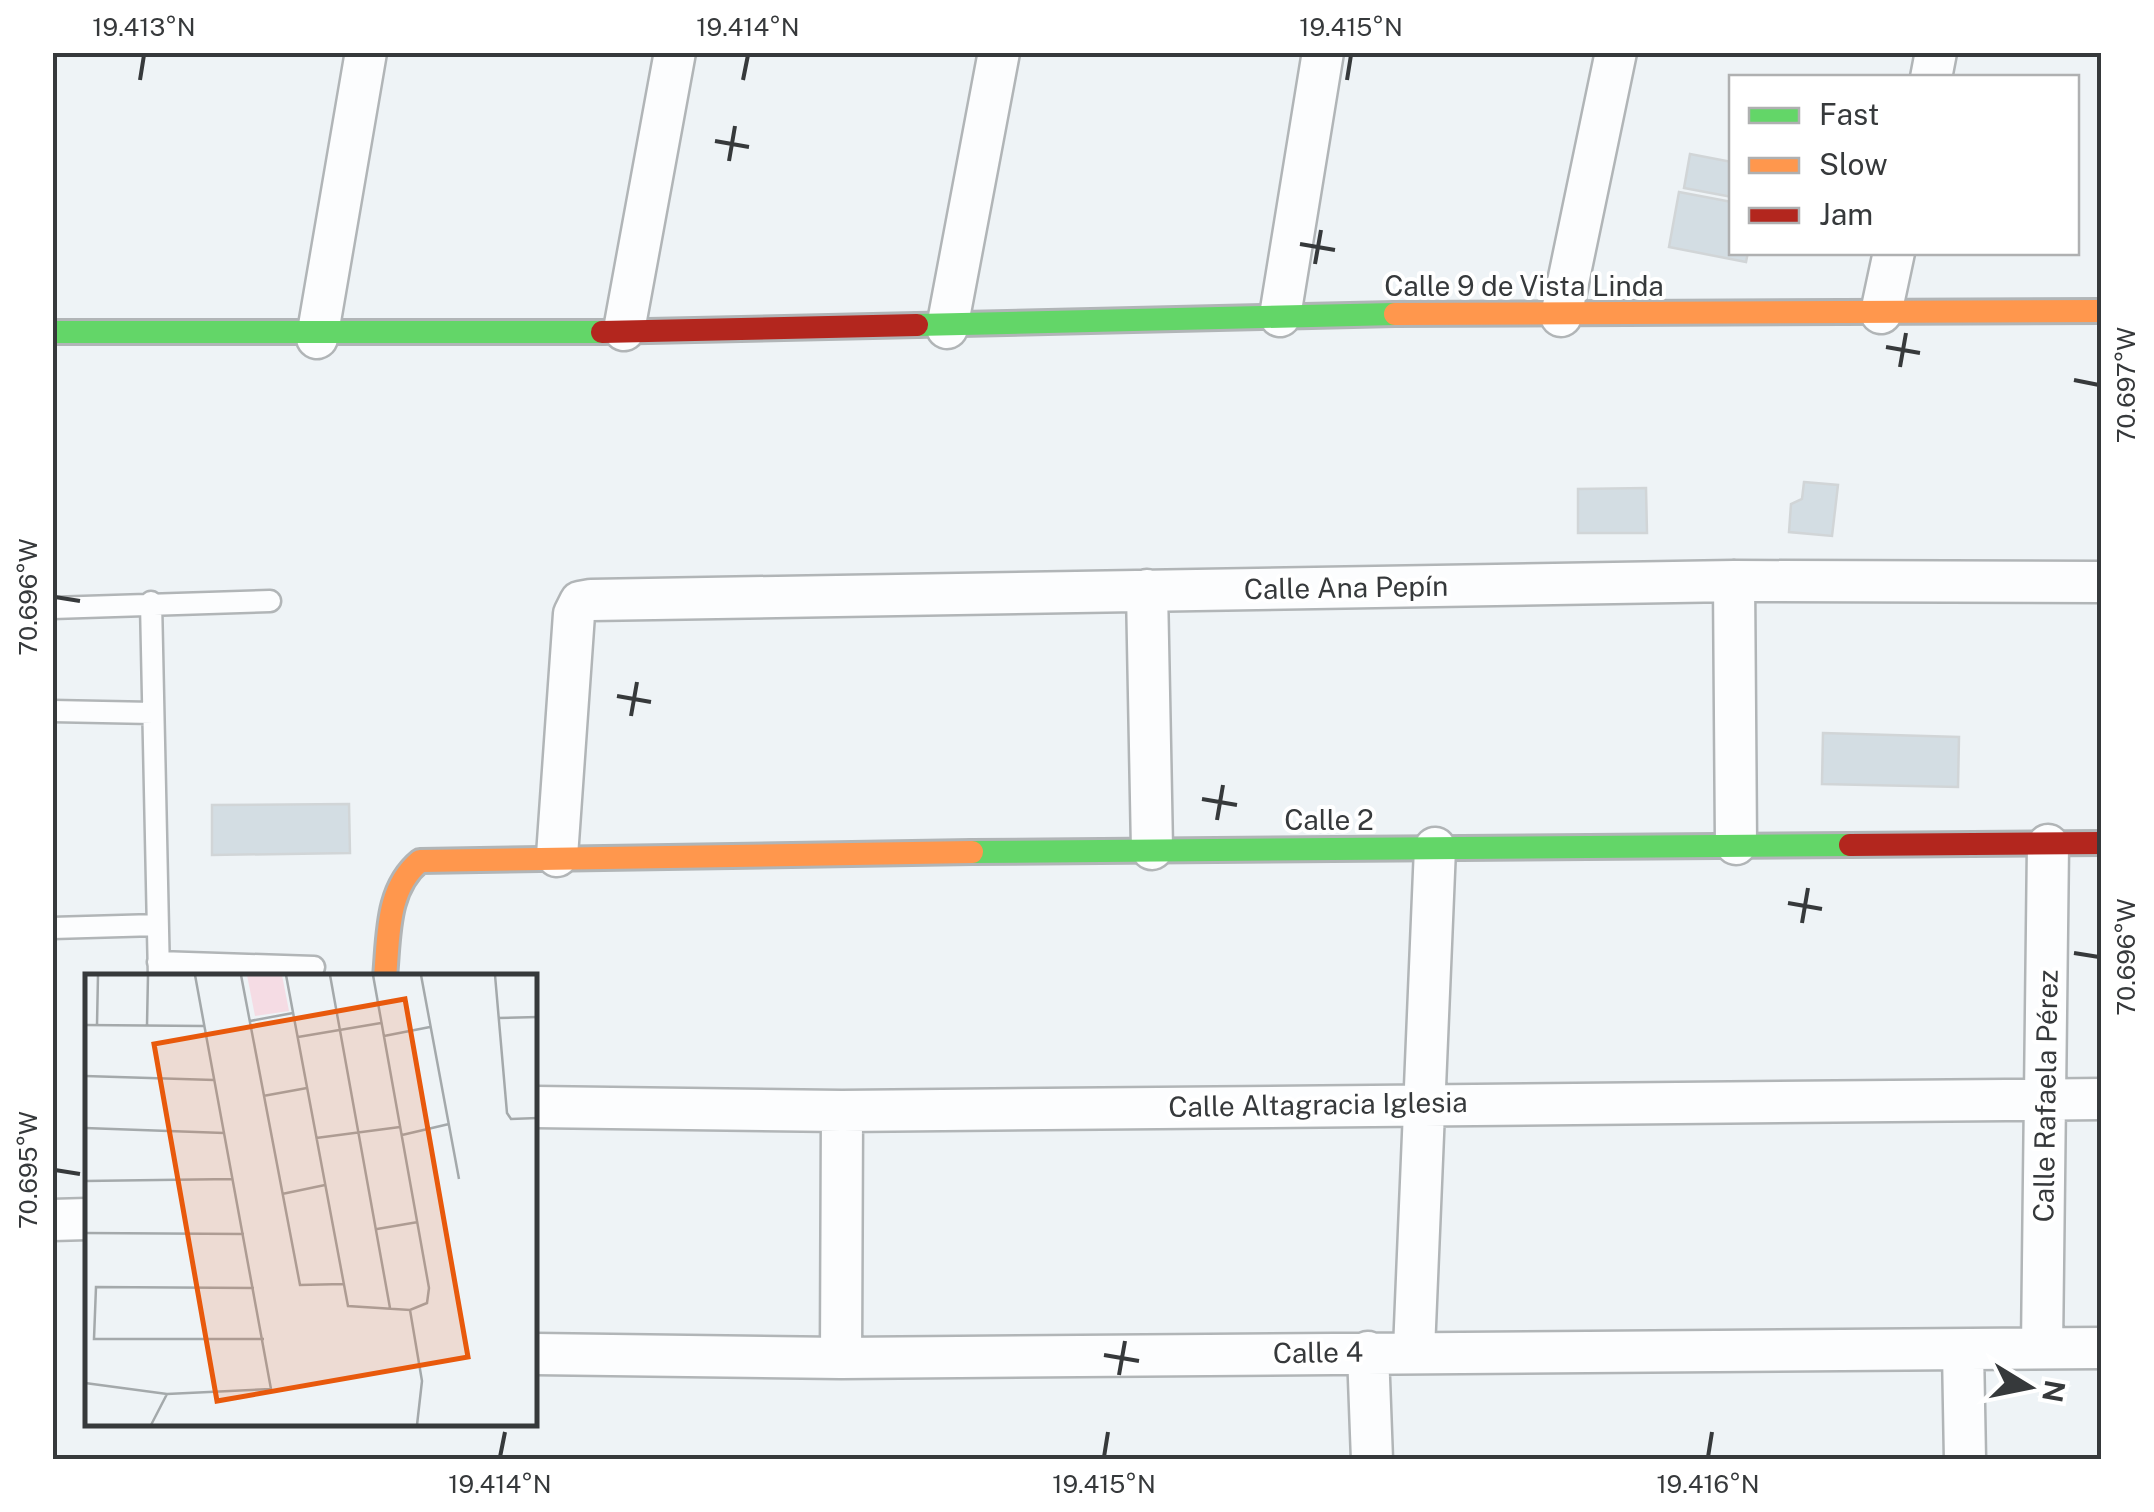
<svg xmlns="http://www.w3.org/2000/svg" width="2154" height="1512" font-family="'Public Sans',sans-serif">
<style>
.building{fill:#d3dde3;stroke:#d1d5d7;stroke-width:2.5}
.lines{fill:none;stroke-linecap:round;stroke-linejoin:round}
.lane-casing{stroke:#b1b5b7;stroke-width:25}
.street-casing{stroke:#b1b5b7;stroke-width:45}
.fast-casing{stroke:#b1b5b7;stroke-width:28}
.slow-casing{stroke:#b1b5b7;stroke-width:28}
.jam-casing{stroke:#b1b5b7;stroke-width:28}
.lane{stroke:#fcfdfe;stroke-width:20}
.street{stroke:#fcfdfe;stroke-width:40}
.fast{stroke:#63d668;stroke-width:22}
.slow{stroke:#ff974d;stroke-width:22}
.jam{stroke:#b3261e;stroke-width:22}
.ticks{fill:none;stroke:#36393b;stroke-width:4}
.labels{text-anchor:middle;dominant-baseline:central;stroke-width:8;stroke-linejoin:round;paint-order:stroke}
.street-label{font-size:28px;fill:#36393b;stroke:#fff}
.inset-road{fill:none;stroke:#a4a9ab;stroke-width:2.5}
.view{fill:#e8590c;fill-opacity:0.15;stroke:#e8590c;stroke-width:5}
.inset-edge{fill:none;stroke:#36393b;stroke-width:5}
.neatline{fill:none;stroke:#36393b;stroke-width:4}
.ticks-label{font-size:25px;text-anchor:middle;fill:#36393b}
</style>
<rect width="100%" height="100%" fill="#eef3f6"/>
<path class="building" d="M1690 154 1732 162V197L1684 188Z
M1679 192 1732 202V252H1748L1746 262 1669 247Z
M1804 482 1838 485 1832 536 1789 532 1791 504 1802 499Z
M1646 488 1647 533H1578V489Z
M1823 733 1959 737 1958 787 1822 784Z
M349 804 350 853 212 855V805Z"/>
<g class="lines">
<defs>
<path id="lane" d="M151 602 159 977
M52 608 270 601
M52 711 153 713
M52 928 157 925
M158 962 314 967"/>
<path id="street" d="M1931 78 1936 52
M1881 313 1894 252
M1280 316 1323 52
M1561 316 1616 52
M947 328 999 52
M624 330 675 52
M317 338 366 52
M1734 581 1736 844
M1147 590 1152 849
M557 856 574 614 580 602 591 600 1734 581 2102 582
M535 1107 842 1111 2102 1099
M52 1220 88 1219
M2042 1348 2048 845
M1414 1350 1435 848
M1963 1350 1965 1460
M1368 1352 1372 1460
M535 1354 841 1358 2102 1348
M841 1358 842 1111"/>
<path id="fast" d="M917 325 1395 314
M52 332H602
M972 852 1850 845"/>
<path id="slow" d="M1395 314 2102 311
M385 977C389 936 386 889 420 861L972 852"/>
<path id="jam" d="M602 332 917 325
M1850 845 2102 843"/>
</defs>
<use href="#lane" class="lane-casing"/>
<use href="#street" class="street-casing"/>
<use href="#fast" class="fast-casing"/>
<use href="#slow" class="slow-casing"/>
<use href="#jam" class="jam-casing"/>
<use href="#lane" class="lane"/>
<use href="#street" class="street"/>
<use href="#fast" class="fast"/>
<use href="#slow" class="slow"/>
<use href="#jam" class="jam"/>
</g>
<path class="ticks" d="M140 80 144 55M743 80 748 55M1347 80 1351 55M715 141 749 147M729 161 735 126M1300 244 1335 250M1315 264 1321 230M1886 347 1920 353M1900 367 1906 333M2074 380 2099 385M55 597 80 601M617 696 651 702M631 716 637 682M1202 799 1237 805M1217 820 1223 785M1788 903 1822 909M1802 923 1808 888M2074 953 2099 957M55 1170 80 1174M1104 1355 1139 1361M1119 1375 1125 1341M500 1457 505 1432M1104 1457 1108 1432M1708 1457 1712 1432"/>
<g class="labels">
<g class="street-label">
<text x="1524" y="285">Calle 9 de Vista Linda</text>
<text transform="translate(1346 587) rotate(-1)">Calle Ana Pepín</text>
<text x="1329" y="819">Calle 2</text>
<text transform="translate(2045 1096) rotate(-89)">Calle Rafaela Pérez</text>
<text transform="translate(1318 1104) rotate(-1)">Calle Altagracia Iglesia</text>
<text transform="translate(1318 1352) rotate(-1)">Calle 4</text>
</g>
</g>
<g transform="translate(85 974)">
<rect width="452" height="452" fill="#eef3f6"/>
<path d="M162 1H197L204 37 170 42Z" fill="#f5dce4"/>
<path class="inset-road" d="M156 1 215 311 258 310M201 1 263 332 325 336 342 329 344 314 288 1M245 1 305 334M336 1 374 205M410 1 422 139 426 145 453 144M413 44 453 43M165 47 208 39M0 51 119 52M12 51 13 1M62 51 63 1M299 62 345 53M213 63 296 49M0 102 129 106M178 122 222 114M0 154 139 159M317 161 364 150M231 164 315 153M0 207 147 205M197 220 240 211M292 255 333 248M0 259 159 260M169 314 11 313 9 365H179M325 336 337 407 332 451M0 409 82 420 186 415 110 1M66 451 82 420"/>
<path class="view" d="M320 25 383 383 132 427 69 70Z"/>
<rect width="452" height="452" class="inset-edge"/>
</g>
<rect width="2154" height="1512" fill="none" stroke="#ffffff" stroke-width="110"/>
<rect x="1729" y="75" width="350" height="180" fill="#ffffff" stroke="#afb0b1" stroke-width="2.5"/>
<rect x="1749" y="108" width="50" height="15" fill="#63d668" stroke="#afb0b1" stroke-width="2.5"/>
<text x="1819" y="125" font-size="30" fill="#36393b">Fast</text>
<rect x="1749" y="158" width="50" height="15" fill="#ff974d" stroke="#afb0b1" stroke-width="2.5"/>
<text x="1819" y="175" font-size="30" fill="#36393b">Slow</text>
<rect x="1749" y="208" width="50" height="15" fill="#b3261e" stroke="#afb0b1" stroke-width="2.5"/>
<text x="1819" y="225" font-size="30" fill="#36393b">Jam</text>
<g transform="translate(2029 1387) rotate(100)" stroke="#ffffff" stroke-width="8" paint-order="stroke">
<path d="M0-8L18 38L0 25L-18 38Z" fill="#36393b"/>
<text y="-15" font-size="28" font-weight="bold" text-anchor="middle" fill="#36393b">N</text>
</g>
<rect x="55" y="55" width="2044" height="1402" class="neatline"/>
<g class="ticks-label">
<text x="144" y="36">19.413°N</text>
<text x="748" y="36">19.414°N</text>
<text x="1351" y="36">19.415°N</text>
<text transform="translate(2126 385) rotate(-90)" y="9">70.697°W</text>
<text transform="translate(28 597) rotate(-90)" y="9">70.696°W</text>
<text transform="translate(2126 957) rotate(-90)" y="9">70.696°W</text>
<text transform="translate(28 1170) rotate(-90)" y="9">70.695°W</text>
<text x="500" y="1493">19.414°N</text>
<text x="1104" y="1493">19.415°N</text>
<text x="1708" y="1493">19.416°N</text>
</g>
</svg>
